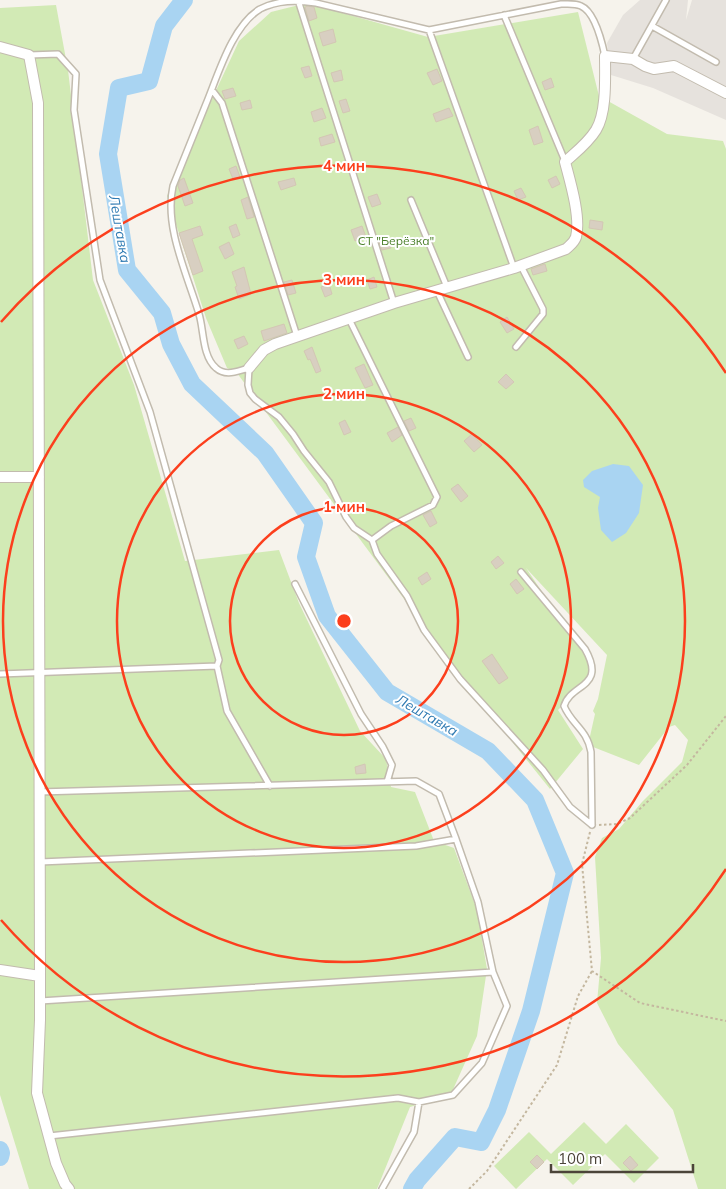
<svg xmlns="http://www.w3.org/2000/svg" width="726" height="1189" font-family="Mulish,sans-serif">
<style>
.industrial{fill:#e6e2dd}
.green{fill:#d2eab5}
.water{fill:#a9d4f2}
.lines{fill:none;stroke-linecap:round;stroke-linejoin:round}
.river{stroke:#a9d4f2;stroke-width:18}
.building{fill:#d8cfc1;stroke:#d3c7b4}
.service-casing{stroke:#c2bbae;stroke-width:8}
.minor-casing{stroke:#c2bbae;stroke-width:12}
.path{stroke:#c4b79f;stroke-width:2;stroke-dasharray:2.5 2.5;stroke-linecap:butt}
.service{stroke:#fff;stroke-width:5}
.minor{stroke:#fff;stroke-width:10}
.ring{fill:none;stroke:#fc3f1d;stroke-width:2.5}
.labels{text-anchor:middle;dominant-baseline:central;stroke-width:4;stroke-linejoin:round;paint-order:stroke}
.park-label{font-size:12px;fill:#4a7f2a;stroke:#fff}
.water-label{font-size:14px;font-style:italic;fill:#2e7ab2;stroke:#fff}
.centre{fill:#fc3f1d;stroke:#fff;stroke-width:2.5}
.ring-label{font-size:15px;text-anchor:middle;font-weight:bold;fill:#fc3f1d;stroke:#fff;stroke-width:4;stroke-linejoin:round;paint-order:stroke}
</style>
<rect width="100%" height="100%" fill="#f6f3ec"/>
<path class="industrial" d="M640 0H688L686 20 692 0H726V120L653 88 611 75 607 43 623 15Z"/>
<path class="green" d="M307 3 428 37 578 12 599 96 667 134 723 141 726 149V1189H698L673 1110 618 1044 597 1003 601 958 595 857 602 838 619 829 642 802 682 762 688 740 675 725 669 727 639 765 588 745 595 714 593 711 598 699 607 655 526 568 596 672 558 710 583 749 550 789 481 703 237 373 227 368 206 318 167 196 239 41 271 12Z
M56 5 68 70 93 280 134 385 185 561 279 550 299 603 360 731 386 759 391 787 415 792 434 841 454 848 477 910 487 969 477 1036 451 1094 410 1107 377 1189H29L0 1095V8Z
M584 1122 606 1144 626 1124 659 1158 634 1183 605 1154 573 1185 547 1159 516 1189 494 1166 529 1132 551 1154Z"/>
<path class="water" d="M613 464 629 466 643 485 639 513 626 533 612 542 601 530 598 508 600 497 584 487 583 480 592 471Z"/>
<g class="lines">
<path class="river" d="M184 0 164 26 149 81 119 88 108 154 127 270 162 313 171 344 192 384 265 453 314 523 306 557 327 616 387 692 488 751 535 800 565 873 531 1011 497 1110 481 1142 455 1137 417 1180 412 1189
M0 1150 1 1153 0 1157"/>
</g>
<path class="building" d="M308 6 314 7 317 18 309 21 305 7Z
M333 29 336 42 323 46 319 33Z
M309 66 312 76 305 78 301 68Z
M437 69 442 81 433 85 427 73Z
M341 70 343 80 334 82 331 73Z
M551 78 554 87 545 90 542 82Z
M233 88 236 96 225 99 222 91Z
M346 99 350 111 343 113 339 101Z
M250 100 252 108 242 110 240 103Z
M322 108 326 118 314 122 311 112Z
M449 108 453 116 436 122 433 114Z
M538 126 543 142 534 145 529 130Z
M332 134 335 142 321 146 319 138Z
M236 166 240 177 233 179 229 169Z
M556 176 560 184 552 188 548 180Z
M184 178 193 203 185 206 178 186 180 180Z
M294 178 296 185 281 190 278 182Z
M521 188 526 197 518 200 514 191Z
M377 194 381 204 372 207 368 197Z
M248 197 254 217 247 219 241 200Z
M590 220 603 222 602 230 589 228Z
M236 224 240 235 233 238 229 227Z
M200 226 203 235 192 239 203 271 193 275 179 233Z
M362 226 366 237 355 241 351 230Z
M389 239 391 248 382 250 379 242Z
M229 242 234 254 225 259 219 247Z
M545 264 547 271 533 275 531 269Z
M244 267 251 294 239 299 235 287 237 286 232 272Z
M374 277 377 287 370 289 367 280Z
M292 280 296 293 288 295 284 282Z
M329 284 332 294 325 297 321 287Z
M507 317 514 329 507 333 500 322Z
M284 324 287 333 264 341 261 331Z
M244 336 248 344 238 349 234 340Z
M312 347 321 371 316 373 310 359 308 360 304 351Z
M364 364 373 385 365 388 355 368Z
M506 374 514 382 506 389 498 382Z
M411 418 416 428 409 431 404 421Z
M345 420 351 432 344 435 339 423Z
M398 427 402 435 392 442 387 433Z
M472 434 482 445 474 452 464 441Z
M458 484 468 496 461 502 451 489Z
M431 511 437 523 430 527 423 515Z
M498 556 504 563 496 569 491 562Z
M427 572 431 579 422 585 418 578Z
M516 579 524 589 517 594 510 584Z
M492 654 508 678 499 684 482 661Z
M365 764 366 773 356 774 355 767Z
M537 1155 544 1162 537 1169 530 1162Z
M630 1156 638 1165 631 1171 623 1163Z"/>
<g class="lines">
<defs>
<path id="service" d="M298 0 394 303
M504 15 565 161
M652 26 716 62
M429 30 514 268
M29 55 58 54 76 74 74 110 100 280 150 412 219 660 217 666 227 711 270 786
M633 59 666 0
M212 90 222 103 297 336
M411 200 447 287
M437 291 468 357
M349 319 437 497 433 505 391 526 372 540
M516 347 543 314V309L521 266
M521 572 585 649C607 688 571 683 564 706 572 725 587 729 591 752L592 825
M295 584 361 714 383 747 392 765 387 782
M0 674 217 666
M39 792 416 781 439 794 456 839 416 846 40 862
M592 825 570 807 543 770 460 679 424 630 407 596 377 554 372 540 354 528 346 517 329 482 304 451 293 434 279 417 255 399 250 393 248 385 249 368C237 371 226 377 216 368 202 356 204 330 199 314 187 274 164 227 173 186 184 159 195 132 206 104 218 75 232 26 260 9 278 0 296 0 316 3L429 30 561 4C568 4 575 3 581 6 595 12 602 42 605 56
M40 1001 493 972 478 902 456 839
M49 1136 398 1098 419 1102 453 1095 482 1063 507 1006 493 972
M382 1189 414 1132 419 1102"/>
<path id="minor" d="M0 47 29 55 38 103 40 976
M249 368 264 350 275 344 394 303 514 268 566 249C570 245 574 243 576 237 581 217 570 181 565 162 576 152 588 143 596 130 607 112 605 77 605 56L633 59 645 66 654 69 674 66 726 93
M0 477H39
M0 970 40 976V1020L37 1093 56 1163 65 1184 69 1189"/>
</defs>
<use href="#service" class="service-casing"/>
<use href="#minor" class="minor-casing"/>
<path class="path" d="M599 825 617 824 630 818 687 765 726 716
M590 832 582 864 592 971 640 1003 726 1021
M469 1189 487 1171 557 1065 578 996 592 971"/>
<use href="#service" class="service"/>
<use href="#minor" class="minor"/>
</g>
<g class="ring">
<circle cx="344" cy="621" r="114"/>
<circle cx="344" cy="621" r="227"/>
<circle cx="344" cy="621" r="341"/>
<path d="M726 869A455 455 0 0 1 1 920M1 322A455 455 0 0 1 726 373"/>
</g>
<g class="labels">
<g class="park-label">
<text x="396" y="240">СТ "Берёзка"</text>
</g>
<g class="water-label">
<text transform="translate(120 229) rotate(80)">Лештавка</text>
<text transform="translate(427 715) rotate(30)">Лештавка</text>
</g>
</g>
<circle cx="344" cy="621" r="8" class="centre"/>
<g class="ring-label">
<text x="344" y="171">4 мин</text>
<text x="344" y="285">3 мин</text>
<text x="344" y="399">2 мин</text>
<text x="344" y="512">1 мин</text>
</g>
<path d="M551 1164v8h142v-8" fill="none" stroke="#4b4439" stroke-width="2.5"/>
<text x="558" y="1164" font-size="15" fill="#4b4439" stroke="#ffffff" stroke-width="4" paint-order="stroke">100 m</text>
</svg>
